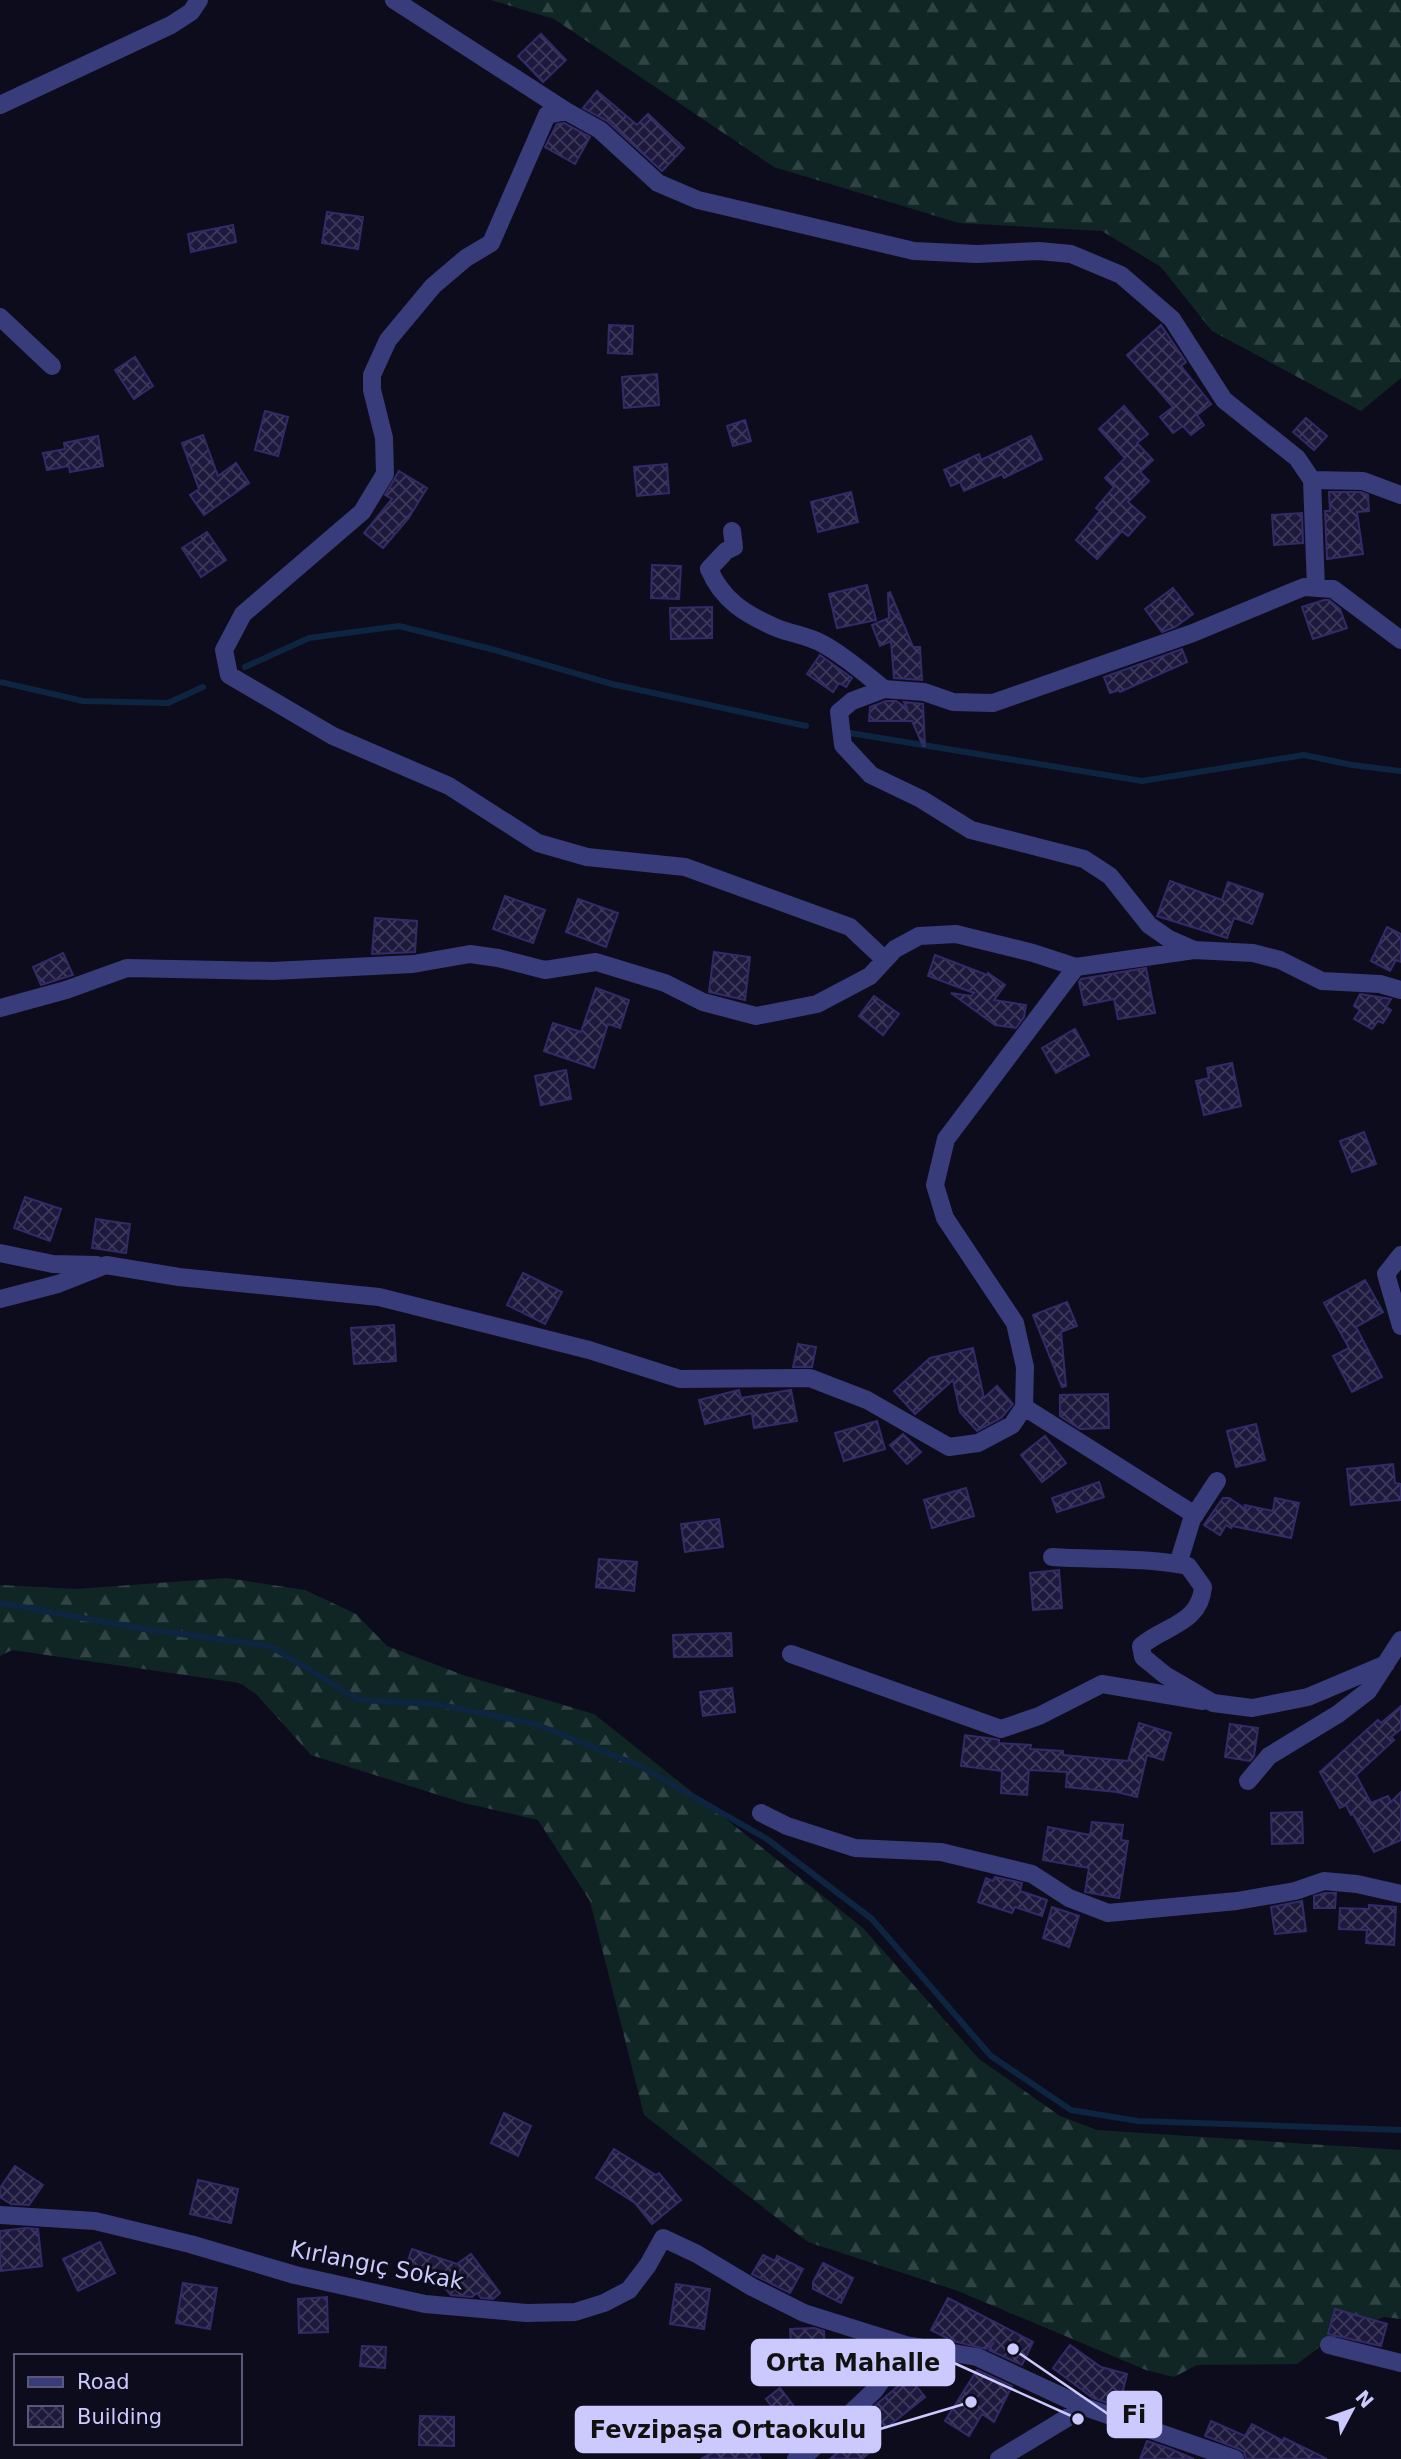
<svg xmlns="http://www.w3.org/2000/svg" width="1401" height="2459" font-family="'DejaVu Sans',sans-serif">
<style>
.forest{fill:url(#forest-firs)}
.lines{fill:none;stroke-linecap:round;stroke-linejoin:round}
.stream{stroke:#0d2540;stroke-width:6}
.building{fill:url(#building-cross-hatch);stroke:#322b68;stroke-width:2}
.minor{stroke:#383c7a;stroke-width:18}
.labels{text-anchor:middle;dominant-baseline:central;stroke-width:6;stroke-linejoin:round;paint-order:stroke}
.street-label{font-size:23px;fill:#cbc9fd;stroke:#0d0c1d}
.leader{fill:none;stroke:#cbc9fd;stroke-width:2.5}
.callout-dot{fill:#cbc9fd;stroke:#0d0c1d;stroke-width:2.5}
.callout{fill:#cbc9fd;stroke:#cbc9fd;stroke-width:2.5}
.callout-label{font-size:24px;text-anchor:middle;font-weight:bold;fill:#111}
</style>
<defs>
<pattern id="forest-firs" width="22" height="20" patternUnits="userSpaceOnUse" patternTransform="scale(1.75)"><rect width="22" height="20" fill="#0f2624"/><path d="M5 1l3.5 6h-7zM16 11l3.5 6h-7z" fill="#314445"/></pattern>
<pattern id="building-cross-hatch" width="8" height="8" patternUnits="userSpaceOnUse" patternTransform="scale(1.75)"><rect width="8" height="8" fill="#1d193d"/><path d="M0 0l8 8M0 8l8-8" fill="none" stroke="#3c395a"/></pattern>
</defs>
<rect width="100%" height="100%" fill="#0d0c1d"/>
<path class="forest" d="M491 0H1401V378L1361 411 1212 331 1161 267 1102 231 959 223 774 167 554 19Z
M227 1578 305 1590 356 1614 387 1646 463 1675 594 1714 863 1928 979 2059 1060 2116 1097 2130 1401 2150V2319L1384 2317 1330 2339 1297 2364 1197 2365 1174 2377 1146 2370 958 2291 808 2242 644 2115 590 1901 538 1820 464 1803 311 1755 256 1694 240 1683 12 1650 0 1656V1585L76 1589Z"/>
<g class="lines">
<path class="stream" d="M245 667 309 638 399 626 491 649 612 684 806 726
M0 682 83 701 168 703 203 687
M850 733 1142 781 1304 755 1352 765 1401 771
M0 1603 144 1629 270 1646 359 1700 436 1704 535 1724 640 1766 767 1839 872 1919 991 2056 1071 2110 1138 2121 1401 2130"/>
</g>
<path class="building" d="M541 34 566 60 543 82 518 56Z
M597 91 637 125 648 114 684 148 662 171 607 121 583 108Z
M564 123 590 137 575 164 545 147 557 124Z
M327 212 363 217 358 249 322 243Z
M233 225 236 242 191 252 188 234Z
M609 325 633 326 632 354 608 353Z
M1161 325 1186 362 1181 366 1211 404 1197 415 1204 425 1191 435 1183 426 1173 433 1160 417 1173 407 1127 355Z
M135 357 153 386 134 399 115 370Z
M657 374 659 405 624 408 622 377Z
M1124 406 1148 434 1137 443 1153 460 1140 472 1149 481 1128 502 1145 517 1128 536 1122 531 1097 559 1076 540 1100 511 1096 508 1114 487 1105 478 1125 458 1099 429Z
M265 411 288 417 278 456 255 450Z
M1306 418 1327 436 1314 450 1293 432Z
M745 420 751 441 733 446 727 426Z
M203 435 218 476 236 463 249 483 204 515 190 495 199 489 182 443Z
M98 436 103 466 70 472 69 466 47 470 43 453 65 449 64 443Z
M1031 436 1042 459 1004 478 1002 474 964 491 960 482 951 486 944 470 979 454 981 460Z
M667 464 669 493 637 496 634 467Z
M399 471 427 488 408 519 383 548 364 533 392 499 385 495Z
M851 492 858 522 818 532 811 502Z
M1329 492H1361L1368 495 1369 511 1357 512 1363 554 1327 559 1325 511H1330Z
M1302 513 1303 543 1274 545 1272 515Z
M207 532 226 560 201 577 182 548Z
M652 565 681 566 679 599 651 598Z
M867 585 876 620 837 628 829 594Z
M1173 588 1193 614 1175 627 1162 632 1145 609Z
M890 592 913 647H920L922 680 894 678 891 641 880 646 872 625 889 618 888 593Z
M1324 600H1329L1340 609 1347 628 1313 639 1302 607Z
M712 607V638L671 639 670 608Z
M1182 649 1187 662 1120 692 1119 690 1110 693 1104 677Z
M820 655 852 678 846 687 839 683 833 692 807 674Z
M886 701H896L907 708 904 702 923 704 925 746H923L912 721H869L870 707Z
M1170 881 1222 900 1228 882 1263 894 1252 924 1234 918 1227 938 1157 916Z
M505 896 545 910 533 943 493 929Z
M578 899 618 913 606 947 566 932Z
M375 918 417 921 415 952 372 954Z
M1387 927 1401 934V962L1396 960 1390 971 1371 961Z
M714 952 750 957 745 1000 709 992Z
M63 953 73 975 41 985 33 967Z
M935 955 987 975 988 973 1005 985 994 1000 1026 1005 1024 1017 1016 1028 995 1025 951 993 971 996 974 993 928 976Z
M1146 968 1155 1013 1118 1019 1114 999 1084 1005 1079 982 1081 979Z
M596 988 629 1000 620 1028 608 1024 594 1068 544 1051 553 1023 581 1032Z
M1360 994 1391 999 1386 1007 1391 1010 1383 1023 1378 1021 1372 1029 1354 1019 1360 1010 1354 1006Z
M874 996 899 1014 883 1035 859 1016Z
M1075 1029 1089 1055 1056 1073 1042 1048Z
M1232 1063 1241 1106 1204 1115 1196 1081 1209 1078 1207 1068Z
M566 1070 571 1099 541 1105 535 1076Z
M1364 1132 1376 1164 1352 1172 1340 1141Z
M25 1197 61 1209 50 1241 14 1228Z
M96 1219 130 1224 126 1253 92 1248Z
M523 1273 562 1292 545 1324 507 1305Z
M1365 1280 1383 1312 1356 1327 1382 1377 1352 1392 1333 1356 1349 1348 1324 1303Z
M1067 1302 1077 1326 1061 1332 1066 1386 1062 1387 1033 1315Z
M394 1325 396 1361 354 1364 351 1328Z
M798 1344 816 1347 812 1367H793Z
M973 1348 984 1398 997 1386 1013 1404 1001 1418 977 1431 960 1412 953 1380 915 1414 894 1391 930 1358Z
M739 1390 741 1398 791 1390 797 1421 754 1428 752 1413 705 1424 699 1400Z
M1108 1394 1109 1428 1080 1429 1060 1416V1395Z
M877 1421 885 1449 844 1461 835 1433Z
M1256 1424 1265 1460 1236 1467 1227 1431Z
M903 1434 921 1452 907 1464 890 1445Z
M1045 1436 1066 1463 1042 1482 1021 1455Z
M1393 1464 1395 1483 1401 1484V1500L1351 1505 1347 1469Z
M1099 1482 1104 1497 1057 1512 1052 1498Z
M966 1488 974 1516 932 1528 924 1500Z
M1223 1498H1229L1246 1509 1245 1505 1273 1511 1275 1498 1299 1503 1291 1538 1232 1526 1231 1528 1226 1525 1220 1535 1204 1525Z
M719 1519 723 1547 685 1552 681 1524Z
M599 1559 637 1562 634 1591 596 1587Z
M1059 1570 1062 1608 1033 1610 1030 1573Z
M731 1633 732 1656 674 1657 673 1635Z
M732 1688 735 1712 703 1716 700 1692Z
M1401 1706V1729L1391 1737 1394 1740 1356 1775 1371 1803 1388 1796 1391 1802 1401 1792V1840L1374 1852 1353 1814 1351 1815 1346 1805 1340 1808 1320 1772 1378 1720 1381 1723Z
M1139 1723 1171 1733 1163 1760 1147 1755 1137 1797 1117 1792 1066 1787 1067 1772 1029 1770 1027 1795 1001 1793 1002 1771 961 1766 965 1735 995 1739 999 1740V1743L1031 1745 1030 1749 1063 1751V1755L1128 1761Z
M1230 1724 1258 1728 1254 1756 1250 1761 1225 1757Z
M1302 1812 1303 1843 1272 1844 1271 1813Z
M1092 1822 1123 1825 1121 1840 1128 1841 1119 1898 1085 1892 1089 1868 1043 1860 1048 1827 1090 1835Z
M995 1877 1022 1883 1020 1891 1047 1900 1042 1916 1015 1907 1012 1913 978 1902 986 1878 993 1881Z
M1325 1893H1336L1335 1908H1314V1896Z
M1302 1901 1306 1931 1275 1934 1271 1907Z
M1369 1905 1396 1907 1394 1945 1366 1943 1367 1930 1339 1929 1340 1908 1369 1909Z
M1052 1907 1079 1916 1069 1947 1043 1938Z
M504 2113 531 2126 518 2156 491 2143Z
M614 2149 656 2175 659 2173 681 2200 652 2224 635 2203 596 2178Z
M15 2166 43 2185 29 2205 11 2204 0 2197V2188Z
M198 2180 238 2189 231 2223 190 2214Z
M26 2228 38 2229 42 2266 0 2271V2231Z
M100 2242 115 2273 78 2291 63 2259Z
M412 2249 457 2264 471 2254 500 2293 493 2299 481 2298 477 2293 472 2297 451 2295 446 2289 403 2274Z
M763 2255 775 2261 777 2256 803 2269 790 2293 752 2274Z
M823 2263 853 2278 841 2303 813 2289V2282Z
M183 2283 217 2288 210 2329 176 2323Z
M676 2284 710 2289 704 2329 670 2324Z
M327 2297 328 2332 299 2333 298 2299Z
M948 2298 1033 2342 1022 2365 989 2350 994 2342 986 2349 953 2341 931 2330Z
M1335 2309 1387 2324 1381 2346 1328 2334Z
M814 2328 824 2331 825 2361 792 2363 790 2329Z
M1070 2345 1101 2367 1127 2374 1119 2407 1093 2398 1053 2368Z
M362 2346 386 2347 385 2368 360 2366Z
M977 2370 1012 2386 994 2422 982 2414 969 2436 945 2421Z
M909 2377 925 2397 886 2428 871 2409Z
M780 2388 799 2413 785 2424 766 2399Z
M420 2416 454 2417V2446L419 2445Z
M1211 2421 1245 2436 1252 2424 1283 2441 1284 2438 1327 2459H1246L1244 2452 1239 2449 1205 2436Z
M860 2433 873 2449 862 2459H830Z
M747 2434 761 2459H701Z
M1147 2441 1168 2448 1194 2459H1140Z"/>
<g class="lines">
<path class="minor" d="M394 0 566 111
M0 105 171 25 191 12 199 0
M0 317 52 366
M1312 480 1363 481 1401 495
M732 531 734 547 726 551 709 569C722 600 746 615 777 628 792 634 809 636 823 644 845 656 864 673 884 689
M1401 640 1333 589 1304 587 1193 633 993 703 953 702 924 692 884 689 852 701 839 712 843 745 871 775 921 799 971 830 1084 859 1110 876 1149 925 1169 939 1194 950 1253 953 1280 960 1322 981 1380 984 1401 990
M885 960 850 927 685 867 587 857 538 843 449 786 333 736 229 675 224 650 243 614 362 512 385 474 384 438 372 390V375L388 340 433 286 466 258 491 243 547 115 566 111 600 130 658 183 698 200 914 251 977 254 1039 251 1071 254 1121 275 1172 319 1224 400 1297 458 1312 480 1316 588
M0 1008 66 990 127 968 273 971 413 964 470 954 498 958 545 970 596 962 665 983 703 1002 756 1016 817 1004 870 976 895 949 919 936 956 934 1033 953 1076 967 1194 950
M0 1253 53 1264 97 1265
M1401 1255 1386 1274 1401 1326
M0 1299 58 1284 106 1265 179 1277 379 1297 589 1350 680 1379 810 1378 867 1400 949 1447 978 1443 1012 1425 1024 1407 1025 1367 1015 1323 945 1218 935 1185 946 1139 1076 967
M1024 1407 1195 1515
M1052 1557C1097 1560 1143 1557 1188 1566L1203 1587C1200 1624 1164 1626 1141 1646L1143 1657 1165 1675 1213 1703 1252 1708 1308 1697 1386 1664
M1178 1564 1192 1519 1217 1481
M791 1654 1001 1729 1039 1716 1102 1684 1203 1701
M1248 1781 1269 1756 1338 1714 1368 1691 1401 1640
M761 1813 787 1826 855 1848 941 1852 1032 1874 1069 1898 1108 1913 1237 1901 1295 1891 1324 1881 1357 1884 1401 1894
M0 2215 95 2221 190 2244 295 2275 425 2304 526 2313 575 2312 604 2303 629 2290 648 2265 663 2238 697 2254 752 2287 804 2313 906 2345 977 2357 1085 2407 1235 2459
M1329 2345 1401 2363
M796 2459 809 2452 875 2390 906 2345
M999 2459 1085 2407"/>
</g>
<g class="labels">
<g class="street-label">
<text transform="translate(377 2265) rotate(11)">Kırlangıç Sokak</text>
</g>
</g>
<path class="leader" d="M1078 2419L954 2363M1013 2349L1108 2414M971 2402L880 2429"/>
<g class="callout-dot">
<circle cx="1078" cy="2419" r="7"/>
<circle cx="1013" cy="2349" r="7"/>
<circle cx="971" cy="2402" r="7"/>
</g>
<g class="callout">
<rect x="752" y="2340" width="202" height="45" rx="7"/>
<rect x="1108" y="2392" width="53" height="45" rx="7"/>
<rect x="576" y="2407" width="304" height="45" rx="7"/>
</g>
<g class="callout-label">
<text x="853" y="2371">Orta Mahalle</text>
<text x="1134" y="2423">Fi</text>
<text x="728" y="2438">Fevzipaşa Ortaokulu</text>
</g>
<rect x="14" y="2354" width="228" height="91" fill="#0d0c1d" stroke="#595877" stroke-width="2"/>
<rect x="28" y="2377" width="35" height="10" fill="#383c7a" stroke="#595877" stroke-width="2"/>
<text x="77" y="2389" font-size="21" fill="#cbc9fd">Road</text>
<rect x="28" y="2406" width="35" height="21" fill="url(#building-cross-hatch)" stroke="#595877" stroke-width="2"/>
<text x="77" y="2424" font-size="21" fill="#cbc9fd">Building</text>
<g transform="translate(1352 2410) rotate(49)" stroke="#0d0c1d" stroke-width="5" paint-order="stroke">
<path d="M0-5L12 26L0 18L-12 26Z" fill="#cbc9fd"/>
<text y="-10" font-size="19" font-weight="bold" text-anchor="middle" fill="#cbc9fd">N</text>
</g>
</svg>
